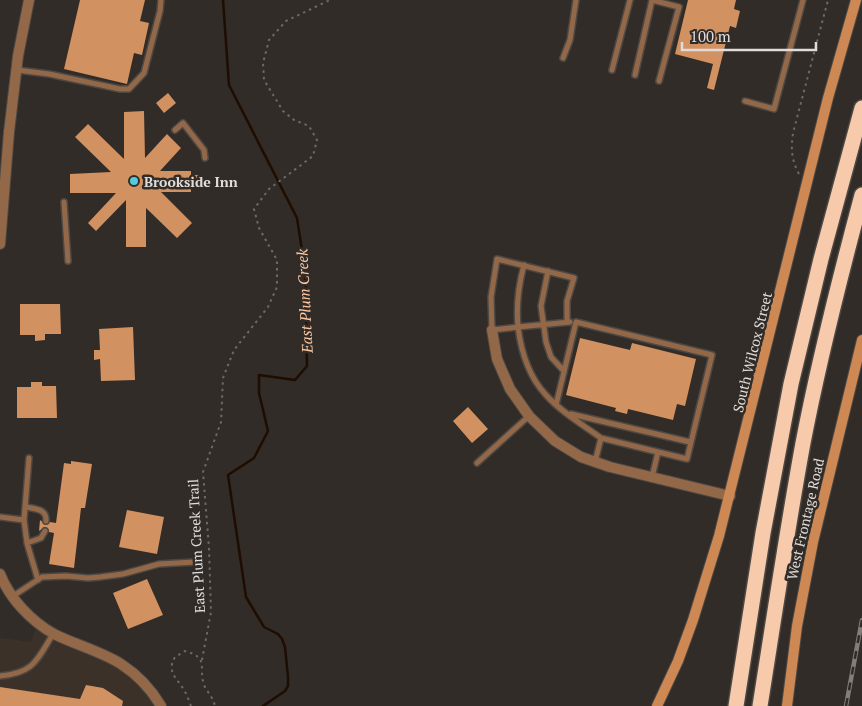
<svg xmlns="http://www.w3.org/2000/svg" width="862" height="706" font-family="'PT Serif',serif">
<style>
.built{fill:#3c3129}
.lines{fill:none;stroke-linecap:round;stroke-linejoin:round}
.stream{stroke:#1f0d01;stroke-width:2.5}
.building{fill:#d29161}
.service-casing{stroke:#4d4844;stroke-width:8}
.minor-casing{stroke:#4d4844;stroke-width:12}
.tertiary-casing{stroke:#4d4844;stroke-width:12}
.secondary-casing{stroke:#4d4844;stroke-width:12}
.motorway-casing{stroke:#4d4844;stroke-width:18}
.path{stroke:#6e6965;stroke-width:2;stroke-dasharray:2.5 4;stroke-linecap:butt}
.service{stroke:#936848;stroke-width:5}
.minor{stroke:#936848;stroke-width:10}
.tertiary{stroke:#936848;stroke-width:10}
.secondary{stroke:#cd8853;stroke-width:10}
.motorway{stroke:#f6caab;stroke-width:15}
.rail-casing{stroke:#837e7b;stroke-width:4.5}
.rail{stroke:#312c28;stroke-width:2.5;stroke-dasharray:8;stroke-linecap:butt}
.poi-dot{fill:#53cbda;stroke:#312c28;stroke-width:2}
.labels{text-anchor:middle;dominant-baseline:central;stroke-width:5;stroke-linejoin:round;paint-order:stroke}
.poi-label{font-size:14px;font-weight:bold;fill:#e0dcd9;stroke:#312c28;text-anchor:start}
.street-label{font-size:14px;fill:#e0dcd9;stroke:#312c28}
.water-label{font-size:15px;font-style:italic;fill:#fdc8a2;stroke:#312c28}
</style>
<rect width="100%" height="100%" fill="#312c28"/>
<path class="built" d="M38 623 122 665 161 706H0V638L31 642Z"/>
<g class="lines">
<path class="stream" d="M223 0 229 85 297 218 305 270 307 366 295 380 259 375V393L268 431 254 458 228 475 246 597 264 627 278 634 282 639 285 647 288 677V686L285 691 263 706"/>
</g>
<path class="building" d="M80 0H145L140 21 149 23 142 55 134 53 127 84 64 69Z
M688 0H736L734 9 740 11 736 28 730 26 714 90 707 88 713 64 675 54Z
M168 93 176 103 164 113 156 103Z
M144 111 145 158 167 134 181 148 160 171H191V175H199V187H191V192H161L192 223 177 238 146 208V247H126V200L96 231 88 223 116 193H70V174L111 172 75 137 88 124 124 159V112Z
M20 304H60L61 334H45V340L35 341V335H20Z
M133 327 135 380 101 381 100 359 94 360V350H100L99 329Z
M580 338 630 350 632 343 696 359 685 406 677 404 673 420 628 409 627 414 615 411 616 408 566 395Z
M31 382H42V386H56L57 418H17V387H31Z
M468 407 488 429 472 443 453 421Z
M71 461 92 464 85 508H81L74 568 49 564 54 533 49 532 48 528 45 527 39 531 40 520 46 525 50 522 56 523 64 463 71 464Z
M127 510 164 517 157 554 119 547Z
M147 579 163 615 128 629 113 593Z
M86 685 103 688 123 701 122 706H0V687L80 699Z"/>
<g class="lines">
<defs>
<path id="service" d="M652 0 679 7 659 81
M563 58 570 40 576 0
M17 70 49 74 120 89H129L144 73 160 11 161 0
M612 70 630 0
M635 75 652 0
M745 101 774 109 803 0
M175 130 183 123 204 150 205 158
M64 202 68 261
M524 265C518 287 516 305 518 327L492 330 491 297 497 259 574 278 567 301V322
M548 271 541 306 546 342 551 357 564 371
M570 322 518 327C521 351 529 377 546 395 561 412 583 425 601 438L595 462
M556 405 576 322 712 355 687 459 658 452 652 477
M571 414 690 442
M601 438 658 452
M477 463 529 416
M26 507C36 509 47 509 46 521
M0 517 24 520 27 543 38 580
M24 520 29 458
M27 543 41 538 45 531
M13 596 42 577 66 576 88 578 100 577 123 574 159 564 195 562
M0 676C34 673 37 660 53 634"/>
<path id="minor" d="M9 132 18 56 29 0
M492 330 497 359 510 389 529 416 555 441 581 457 610 467 730 496"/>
<path id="tertiary" d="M0 244 9 132
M0 574C10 599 31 621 54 634 76 645 100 651 121 664 138 675 151 689 161 706"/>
<path id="secondary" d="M657 706 678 661 693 620 719 536 828 98 856 0
M787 706 797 626 813 542 862 340"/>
<path id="motorway" d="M736 706 763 533 791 384 821 259 862 108
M760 706C774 618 787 530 803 443 819 360 840 277 862 195"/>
</defs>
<use href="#service" class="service-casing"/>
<use href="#minor" class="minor-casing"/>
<use href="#tertiary" class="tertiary-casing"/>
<use href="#secondary" class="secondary-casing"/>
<use href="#motorway" class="motorway-casing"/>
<path class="path" d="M799 174C791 159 791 149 793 133L828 0
M202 660 211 612 209 548 203 472 221 422 223 378 234 350 268 307 277 287V260L259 228 254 209 269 189 313 156 317 140 309 126 294 120 283 111 264 80 263 63 269 40 286 21 330 0
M191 706C189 701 187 695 184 690 177 678 166 672 175 657L185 651C210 658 198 667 204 685 207 692 213 697 215 706"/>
<use href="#service" class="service"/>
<use href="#minor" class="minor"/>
<use href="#tertiary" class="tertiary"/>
<use href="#secondary" class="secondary"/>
<use href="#motorway" class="motorway"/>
<defs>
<path id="rail" d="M846 706 862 620"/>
</defs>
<use href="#rail" class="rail-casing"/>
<use href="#rail" class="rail"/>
</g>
<circle class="poi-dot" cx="134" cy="181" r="5"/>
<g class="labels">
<g class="poi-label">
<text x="144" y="181">Brookside Inn</text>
</g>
<g class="street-label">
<text transform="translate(752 352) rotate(-76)">South Wilcox Street</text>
<text transform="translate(805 519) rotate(-77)">West Frontage Road</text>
<text transform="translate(196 546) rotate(-93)">East Plum Creek Trail</text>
</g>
<g class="water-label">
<text transform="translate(304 301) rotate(-93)">East Plum Creek</text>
</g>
</g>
<path d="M682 42v8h134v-8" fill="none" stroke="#e0dcd9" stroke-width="2.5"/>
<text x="690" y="42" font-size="15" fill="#e0dcd9" stroke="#312c28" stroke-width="4" paint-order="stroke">100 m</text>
</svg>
